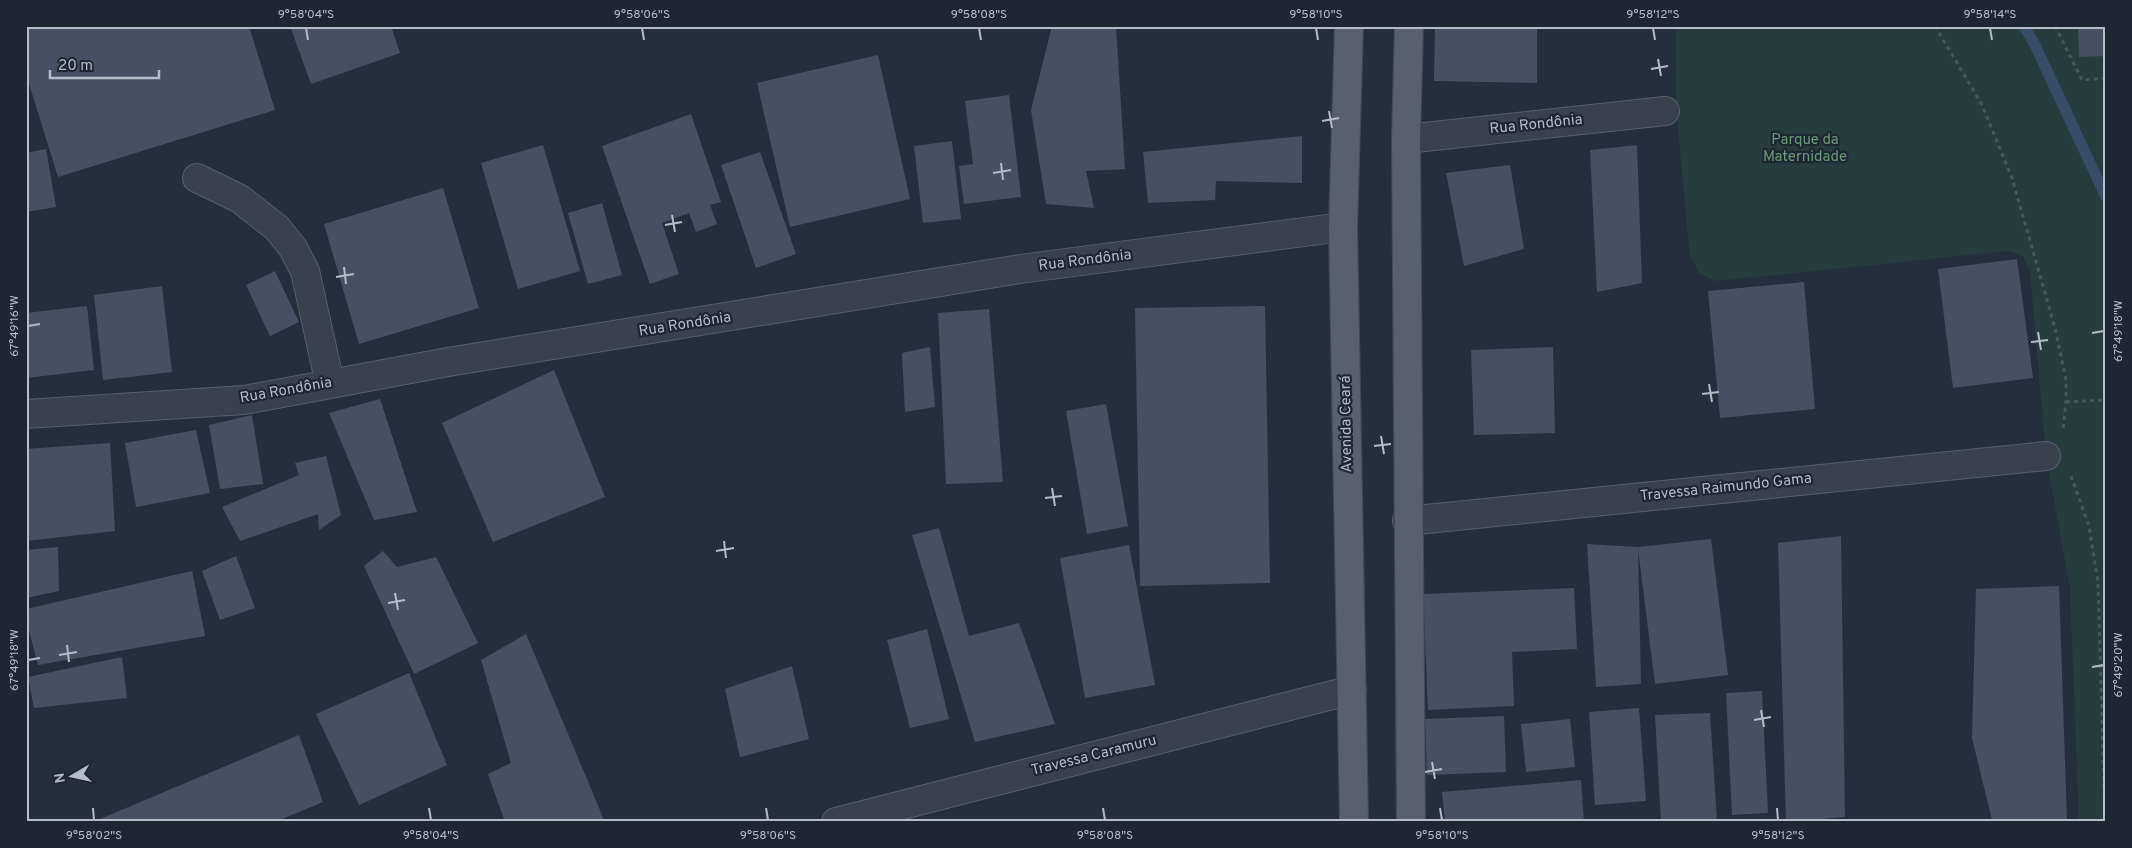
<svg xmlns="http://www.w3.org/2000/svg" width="2132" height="848" font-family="Overpass,sans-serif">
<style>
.green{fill:#263c3f}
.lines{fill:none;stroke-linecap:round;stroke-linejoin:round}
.stream{stroke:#394c67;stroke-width:11}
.building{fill:#455162}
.minor-casing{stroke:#565f6c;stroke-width:30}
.major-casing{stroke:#414a57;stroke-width:30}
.path{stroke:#44595c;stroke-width:3;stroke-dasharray:4 4;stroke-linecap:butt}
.minor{stroke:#38414e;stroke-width:28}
.major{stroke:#56606e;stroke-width:28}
.ticks{fill:none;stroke:#b4bcc9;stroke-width:2}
.labels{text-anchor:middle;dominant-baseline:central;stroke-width:4.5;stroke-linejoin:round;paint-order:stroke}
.street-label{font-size:15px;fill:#b4bcc9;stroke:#1d2633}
.park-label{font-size:15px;fill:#6b9a76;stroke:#1d2633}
.neatline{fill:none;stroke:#b4bcc9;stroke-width:2}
.ticks-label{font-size:12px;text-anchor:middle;fill:#b4bcc9}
</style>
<rect width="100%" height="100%" fill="#242f3e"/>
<path class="green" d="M1676 26H2099L2106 45V822H2079L2070 588 2046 456 2030 271 2022 256 2008 251 1717 281 1700 274 1690 256 1676 110Z"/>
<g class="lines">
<path class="stream" d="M2024 26 2034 43 2106 197"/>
</g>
<path class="building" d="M26 26H249L275 110 58 177 26 74Z
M290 26H391L400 53 311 84Z
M1052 26H1116L1125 169 1086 171 1094 208 1046 204 1031 110Z
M1435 26H1537V83L1434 81Z
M2078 26H2106V56L2079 57Z
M878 55 910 199 790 227 757 83Z
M1009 95 1021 197 964 204 959 166 973 164 965 101Z
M691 114 721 202 710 205 717 224 696 232 689 213 662 223 679 274 650 284 602 146Z
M1302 136V183L1216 181 1215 200 1148 203 1143 152Z
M952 141 961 219 923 223 914 146Z
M543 145 580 271 518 289 481 163Z
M1637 145 1642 283 1597 292 1590 150Z
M46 149 56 207 26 212V153Z
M760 152 796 254 756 268 721 165Z
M1510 165 1524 249 1464 266 1446 173Z
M443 188 479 308 359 344 324 224Z
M602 203 622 275 588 284 568 213Z
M2017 259 2033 378 1953 388 1938 269Z
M275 271 299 322 270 336 246 285Z
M1804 282 1815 409 1720 418 1708 291Z
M162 286 172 372 103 380 94 295Z
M87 306 94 370 26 378V313Z
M1265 306 1270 583 1140 586 1135 308Z
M989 309 1003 482 946 484 938 313Z
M930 347 935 407 905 412 902 353Z
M1553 347 1555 433 1474 435 1471 350Z
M554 370 605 497 493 542 442 423Z
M380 399 417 512 374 520 329 413Z
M1106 404 1128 526 1087 534 1066 411Z
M252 415 263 484 220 489 209 425Z
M196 430 210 493 136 507 125 443Z
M110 443 115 531 26 541V449Z
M326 456 341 515 319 530 318 514 240 541 222 507 299 475 295 463Z
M939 528 969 636 1019 623 1055 724 975 742 912 535Z
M1841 536 1845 817 1786 822 1778 543Z
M1711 539 1728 675 1655 684 1638 549 1641 684 1596 687 1587 544 1638 547Z
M1129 545 1155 685 1085 698 1060 558Z
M58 547 59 591 26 598V550Z
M383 551 397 567 436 557 478 643 414 674 364 566Z
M236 556 255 608 220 620 202 571Z
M192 571 205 636 38 665 26 619V609Z
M2059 586 2067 820H1992L1972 738 1976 589Z
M1574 588 1577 649 1512 652 1514 706 1428 710 1423 594Z
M927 629 949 719 910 728 887 640Z
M526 634 605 822H505L488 774 511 763 481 660Z
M122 657 127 698 34 708 28 677Z
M792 666 809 739 740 757 725 689Z
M409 673 447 765 359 805 316 714Z
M1762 691 1768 813 1732 815 1726 693Z
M1639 708 1646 801 1595 805 1589 712Z
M1710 713 1717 822H1661L1655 715Z
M1504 716 1506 772 1427 775 1425 719Z
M1570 719 1575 767 1526 772 1521 724Z
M299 735 323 802 275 822H93Z
M1581 780 1584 822H1445L1442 792Z"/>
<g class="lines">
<defs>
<path id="minor" d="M1406 139 1665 111
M197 178 240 199 277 228 293 248 305 271 330 384
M26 414 244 400 448 362 1020 269 1343 227
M1407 521 2046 456
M836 822 1352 690"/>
<path id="major" d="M1349 26 1343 227 1354 822
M1409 26 1406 139 1411 822"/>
</defs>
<use href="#minor" class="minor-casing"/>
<use href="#major" class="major-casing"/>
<path class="path" d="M1935 26 1982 105 2012 178 2055 328 2066 380V402L2063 429
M2055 26 2082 80 2106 78
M2066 402 2106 400
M2071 476 2089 526 2098 582 2105 822"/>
<use href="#minor" class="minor"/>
<use href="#major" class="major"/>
</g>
<path class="ticks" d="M306 28 308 40M642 28 644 40M979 28 981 40M1316 28 1318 40M1653 28 1655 40M1990 28 1992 40M1658 59 1661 76M1651 69 1668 66M1329 111 1332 128M1322 121 1339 118M1001 163 1003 180M993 173 1011 170M672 215 675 232M665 225 682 222M344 267 346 284M336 277 354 274M28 326 40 324M2038 332 2041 350M2092 333 2104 331M2031 342 2048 340M1709 384 1712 402M1702 394 1719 392M1381 436 1384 454M1374 446 1391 444M1052 488 1055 506M1045 498 1062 496M724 541 726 558M716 551 734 548M395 593 398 610M388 603 405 600M67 645 69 662M59 655 77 652M28 660 40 658M2092 667 2104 665M1761 710 1764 727M1754 720 1771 717M1432 762 1435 779M1425 772 1442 769M93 808 94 820M429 808 431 820M766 808 768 820M1103 808 1105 820M1440 808 1442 820M1777 808 1778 820"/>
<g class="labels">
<g class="street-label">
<text transform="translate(1536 125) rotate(-6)">Rua Rondônia</text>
<text transform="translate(1085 261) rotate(-7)">Rua Rondônia</text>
<text transform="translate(685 325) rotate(-9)">Rua Rondônia</text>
<text transform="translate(286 391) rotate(-10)">Rua Rondônia</text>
<text transform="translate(1347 424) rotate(-91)">Avenida Ceará</text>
<text transform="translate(1726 488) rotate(-6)">Travessa Raimundo Gama</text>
<text transform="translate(1094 756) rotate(-14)">Travessa Caramuru</text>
</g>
<g class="park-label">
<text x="1805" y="140">Parque da<tspan x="1805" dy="17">Maternidade</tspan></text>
</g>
</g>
<rect width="2132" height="848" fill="none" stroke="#1d2633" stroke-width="55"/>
<g transform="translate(72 776) rotate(261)" stroke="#1d2633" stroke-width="4" paint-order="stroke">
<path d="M0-4L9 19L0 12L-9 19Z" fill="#b4bcc9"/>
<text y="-8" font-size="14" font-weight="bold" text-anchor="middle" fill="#b4bcc9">N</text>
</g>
<path d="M50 70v8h109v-8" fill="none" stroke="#b4bcc9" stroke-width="2.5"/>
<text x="58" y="70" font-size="15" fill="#b4bcc9" stroke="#1d2633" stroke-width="4" paint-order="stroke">20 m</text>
<rect x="28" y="28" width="2076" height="792" class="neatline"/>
<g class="ticks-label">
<text x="306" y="18">9°58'04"S</text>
<text x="642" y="18">9°58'06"S</text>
<text x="979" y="18">9°58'08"S</text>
<text x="1316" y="18">9°58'10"S</text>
<text x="1653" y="18">9°58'12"S</text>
<text x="1990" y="18">9°58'14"S</text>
<text transform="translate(14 326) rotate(-90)" y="4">67°49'16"W</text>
<text transform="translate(2118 331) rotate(-90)" y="4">67°49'18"W</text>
<text transform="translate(14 660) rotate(-90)" y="4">67°49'18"W</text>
<text transform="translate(2118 665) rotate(-90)" y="4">67°49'20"W</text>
<text x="94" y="839">9°58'02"S</text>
<text x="431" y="839">9°58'04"S</text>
<text x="768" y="839">9°58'06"S</text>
<text x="1105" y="839">9°58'08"S</text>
<text x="1442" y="839">9°58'10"S</text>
<text x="1778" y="839">9°58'12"S</text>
</g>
</svg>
